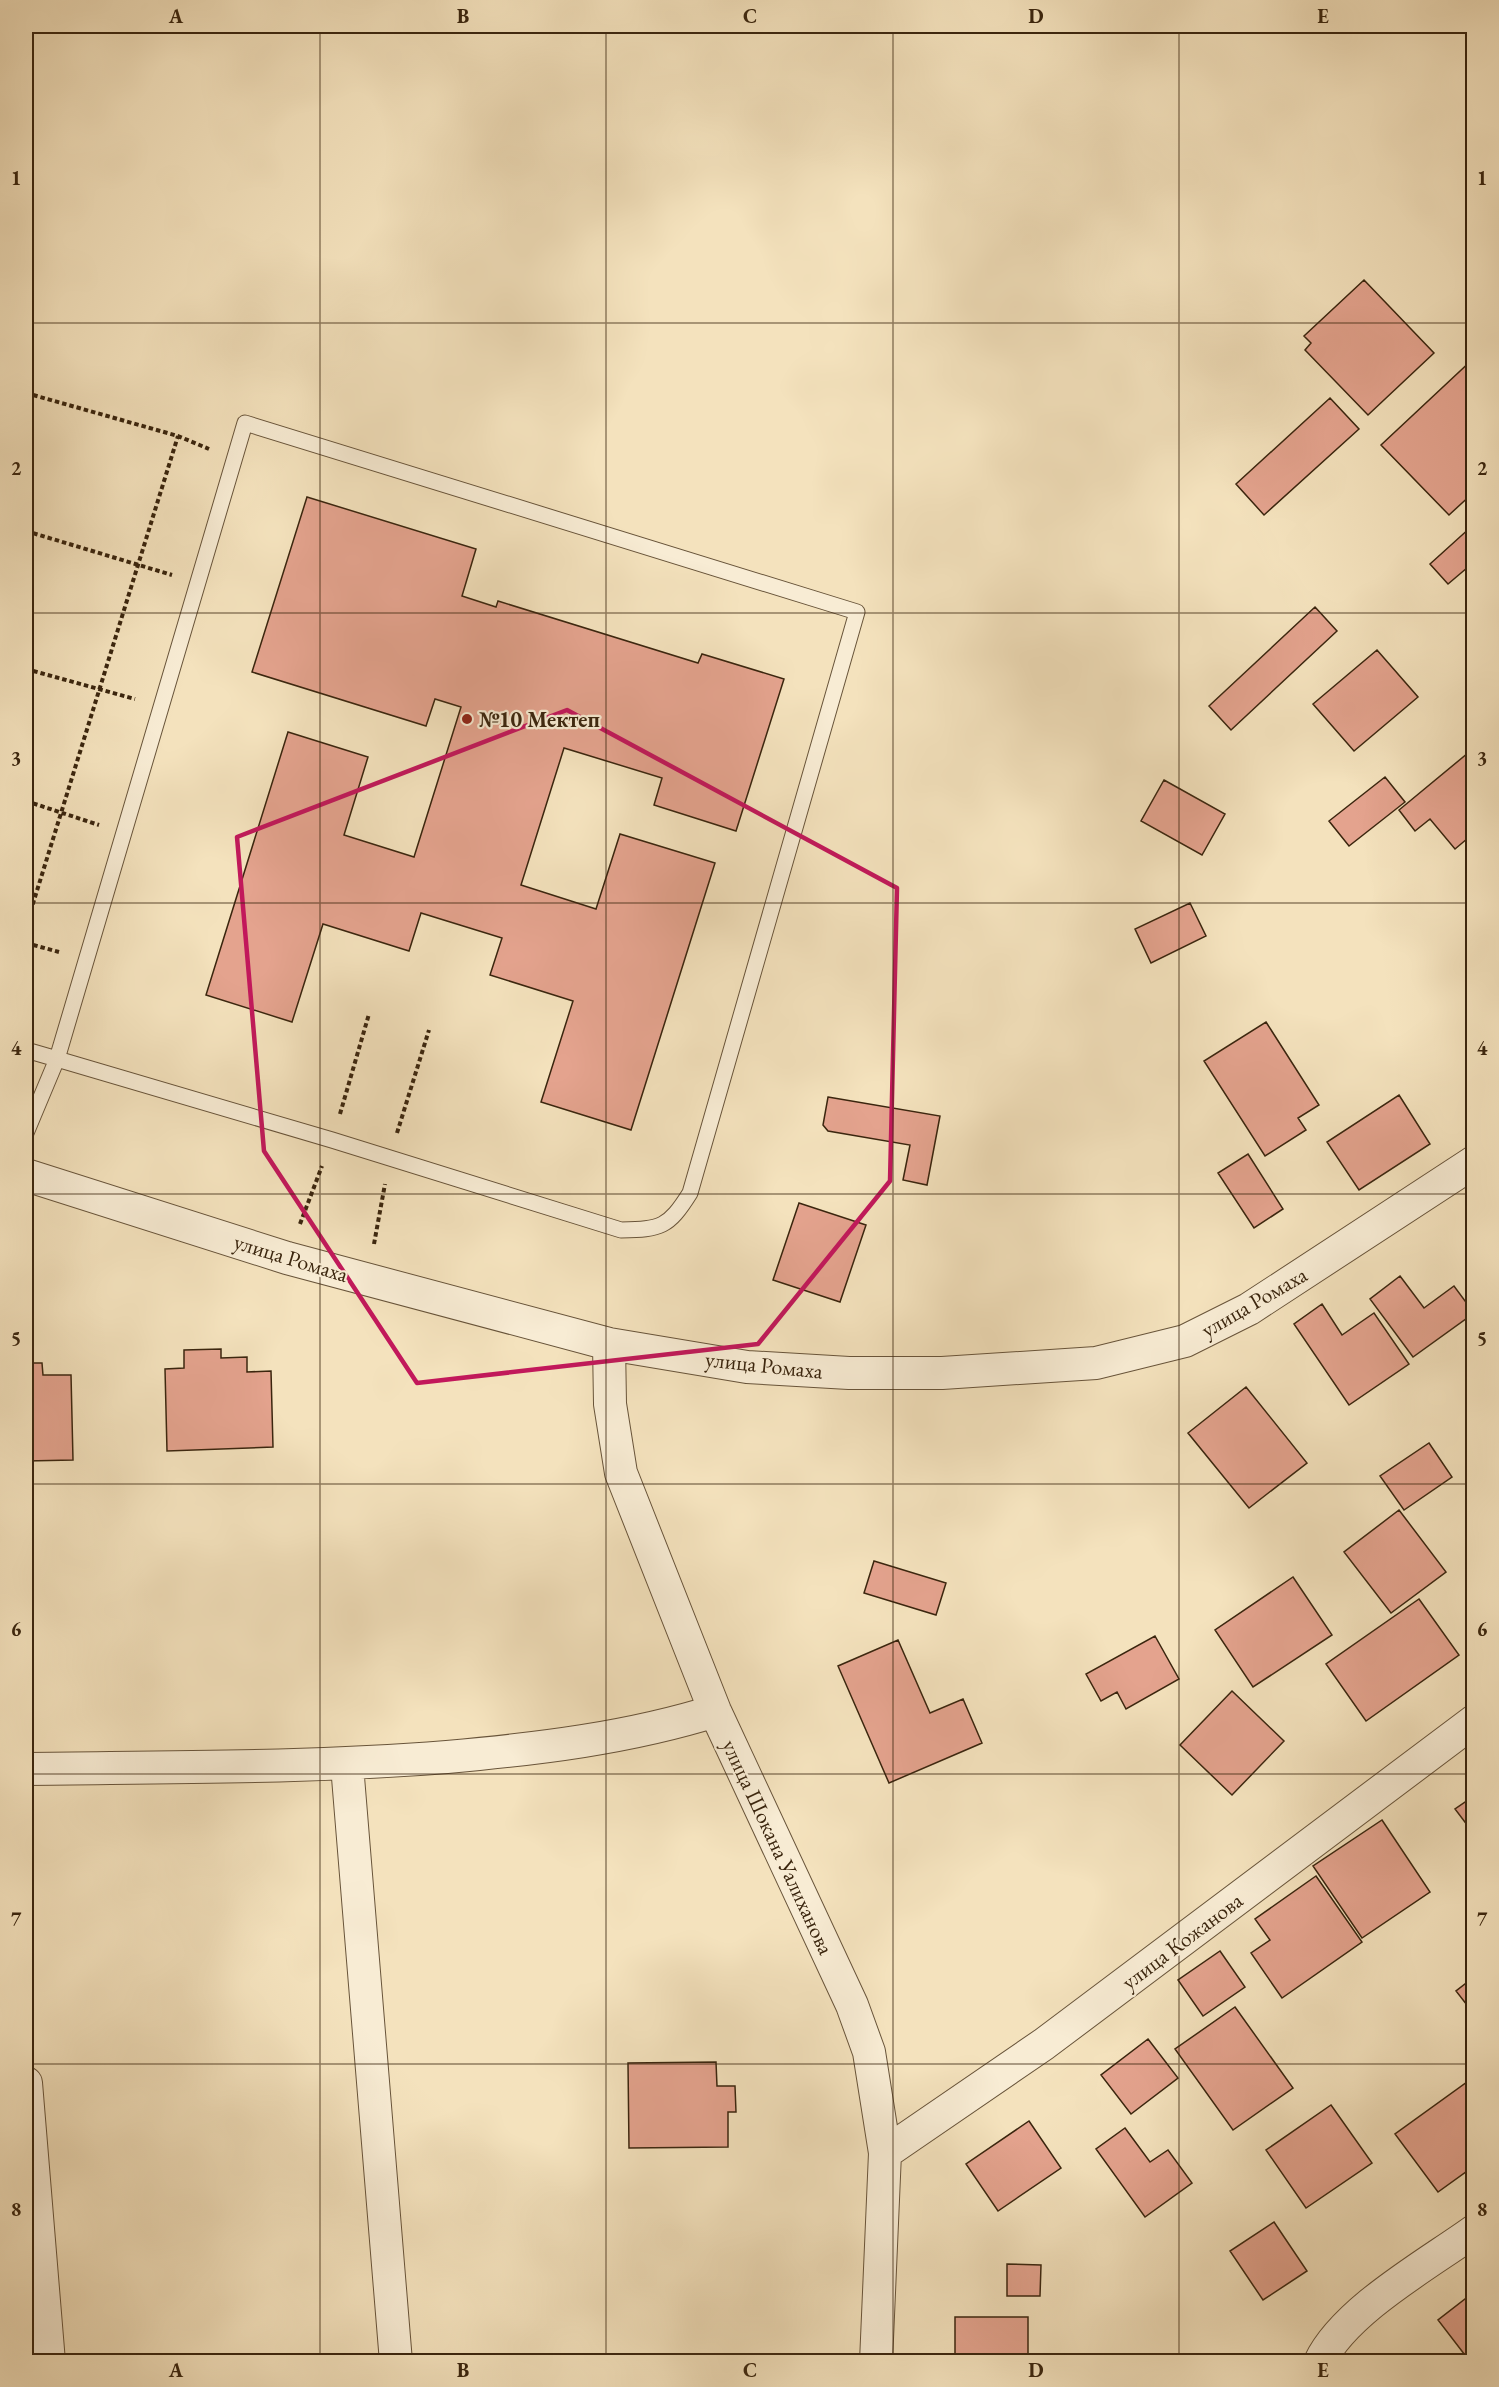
<svg xmlns="http://www.w3.org/2000/svg" width="1499" height="2387" font-family="'EB Garamond',serif">
<style>
.building{fill:#e4a38e;stroke:#3a250e;stroke-width:1.5}
.lines{fill:none;stroke-linecap:round;stroke-linejoin:round}
.lane-casing{stroke:#68543a;stroke-width:17}
.street-casing{stroke:#68543a;stroke-width:34}
.path{stroke:#3a250e;stroke-width:4;stroke-dasharray:4.5 3;stroke-linecap:butt}
.lane{stroke:#f8ecd4;stroke-width:15}
.street{stroke:#f8ecd4;stroke-width:32}
.marked{fill:none;stroke:#c2185b;stroke-width:4.5;stroke-linejoin:round}
.grid{fill:none;stroke:#3a250e;stroke-width:1.5;stroke-opacity:0.55}
.poi-dot{fill:#8f2418;stroke:#f8ecd4;stroke-width:2}
.labels{text-anchor:middle;dominant-baseline:central;stroke-width:4.5;stroke-linejoin:round;paint-order:stroke}
.poi-label{font-size:22px;font-weight:bold;fill:#3a250e;stroke:#f8ecd4;text-anchor:start}
.street-label{font-size:22px;fill:#3a250e;stroke:#f8ecd4}
.neatline{fill:none;stroke:#3a250e;stroke-width:2}
.grid-label{font-size:20px;text-anchor:middle;font-weight:bold;fill:#3a250e}
</style>
<rect width="100%" height="100%" fill="#f4e2bd"/>
<filter id="stains"><feTurbulence type="fractalNoise" baseFrequency=".00333" numOctaves="4"/><feColorMatrix values="0 0 0 0 .2 0 0 0 0 .09 0 0 0 0 .02 0 0 0 .5 -.17"/></filter>
<radialGradient id="worn" r=".72"><stop offset=".6" stop-color="#630" stop-opacity="0"/><stop offset="1" stop-color="#630" stop-opacity=".3"/></radialGradient>
<path class="building" d="M1364 280 1434 353 1368 415 1305 350 1311 343 1304 336Z
M1474 358V492L1449 515 1381 445Z
M1330 398 1359 429 1264 515 1236 484Z
M307 497 476 549 462 596 496 607 498 601 698 663 702 654 784 679 736 831 654 805 662 778 564 748 521 885 596 909 620 834 715 863 631 1130 541 1102 573 1001 490 975 502 938 421 913 409 951 323 924 292 1022 206 995 288 732 368 757 344 835 414 857 461 707 435 699 426 726 252 672Z
M1472 526 1474 562 1448 584 1430 564Z
M1315 607 1337 631 1231 730 1209 706Z
M1377 650 1418 697 1354 751 1313 704Z
M1474 748V833L1455 849 1430 819 1415 831 1399 810Z
M1385 777 1405 802 1349 846 1329 821Z
M1164 780 1225 814 1202 855 1141 821Z
M1190 903 1206 936 1151 963 1135 929Z
M1266 1022 1319 1105 1298 1118 1306 1130 1265 1156 1204 1061Z
M1399 1095 1430 1144 1359 1190 1327 1142Z
M828 1097 940 1116 927 1185 903 1180 910 1145 828 1131 823 1125Z
M1248 1154 1283 1209 1254 1228 1218 1173Z
M799 1203 866 1225 840 1302 773 1280Z
M1400 1276 1424 1308 1454 1286 1474 1313 1413 1357 1370 1299Z
M1322 1304 1342 1335 1374 1313 1409 1364 1349 1405 1294 1324Z
M221 1349V1358L247 1357V1372L271 1371 273 1447 167 1451 165 1369 184 1368V1350Z
M26 1363H42L43 1375H71L73 1460 26 1461Z
M1246 1387 1307 1463 1249 1508 1188 1433Z
M1429 1443 1452 1477 1404 1510 1380 1476Z
M1399 1510 1446 1572 1391 1613 1344 1552Z
M874 1561 946 1583 936 1615 864 1593Z
M1293 1577 1332 1635 1253 1687 1215 1630Z
M1419 1599 1459 1655 1366 1721 1326 1664Z
M1155 1636 1179 1679 1126 1709 1117 1692 1101 1701 1086 1674Z
M898 1640 930 1713 963 1699 982 1743 889 1783 838 1666Z
M1232 1691 1284 1741 1232 1795 1180 1745Z
M1474 1796V1834L1455 1809Z
M1382 1820 1430 1892 1362 1938 1313 1866Z
M1316 1876 1362 1942 1282 1998 1251 1953 1270 1940 1255 1919Z
M1220 1951 1245 1987 1203 2016 1178 1980Z
M1474 1977V2014L1456 1991Z
M1235 2007 1293 2088 1233 2130 1175 2049Z
M1148 2039 1178 2078 1131 2114 1101 2075Z
M716 2062 717 2086H735L736 2112H728V2147L629 2148 628 2063Z
M1474 2077V2166L1438 2192 1395 2134Z
M1331 2105 1372 2163 1306 2208 1266 2150Z
M1029 2121 1061 2168 998 2211 966 2164Z
M1125 2128 1150 2162 1168 2150 1192 2183 1145 2217 1096 2149Z
M1274 2222 1307 2271 1263 2300 1230 2251Z
M1007 2264 1041 2265 1040 2296H1007Z
M1474 2292V2356L1468 2359 1438 2320Z
M955 2317H1028V2362H955Z"/>
<g class="lines">
<defs>
<path id="lane" d="M26 1050 57 1059 332 1140 621 1230C661 1229 668 1228 690 1193L857 612 245 423 57 1059 26 1133"/>
<path id="street" d="M26 1175 287 1258 609 1344 747 1367 849 1373H942L1096 1363 1185 1341 1249 1309 1474 1162
M609 1344 610 1404 621 1473 715 1711 852 2005 869 2052 885 2153 876 2362
M347 1765 396 2362
M26 1769C166 1767 307 1768 447 1757 537 1749 629 1738 715 1711
M26 2083 49 2362
M885 2153 1044 2044 1474 1721
M1320 2362C1344 2311 1428 2264 1474 2231"/>
</defs>
<use href="#lane" class="lane-casing"/>
<use href="#street" class="street-casing"/>
<path class="path" d="M26 393 178 436 209 449
M26 531 172 575
M26 669 135 699
M26 801 99 825
M26 926 178 436
M26 943 59 952
M340 1114 369 1014
M397 1133 429 1030
M300 1224 322 1166
M374 1244 385 1184"/>
<use href="#lane" class="lane"/>
<use href="#street" class="street"/>
</g>
<path class="marked" d="M567 710 897 888 890 1181 758 1344 417 1383 264 1151 237 837Z"/>
<path class="grid" d="M320 26V2362M606 26V2362M893 26V2362M1179 26V2362M26 323H1474M26 613H1474M26 903H1474M26 1194H1474M26 1484H1474M26 1774H1474M26 2064H1474"/>
<circle class="poi-dot" cx="467" cy="719" r="6"/>
<g class="labels">
<g class="poi-label">
<text x="479" y="719">№10 Мектеп</text>
</g>
<g class="street-label">
<text transform="translate(291 1258) rotate(17)">улица Ромаха</text>
<text transform="translate(1254 1302) rotate(-30)">улица Ромаха</text>
<text transform="translate(764 1365) rotate(6)">улица Ромаха</text>
<text transform="translate(778 1847) rotate(65)">улица Шокана Уалиханова</text>
<text transform="translate(1182 1941) rotate(-37)">улица Кожанова</text>
</g>
</g>
<rect width="1499" height="2387" fill="none" stroke="#f4e2bd" stroke-width="66"/>
<rect x="33" y="33" width="1433" height="2321" class="neatline"/>
<g class="grid-label">
<text x="176" y="23">A</text>
<text x="463" y="23">B</text>
<text x="750" y="23">C</text>
<text x="1036" y="23">D</text>
<text x="1323" y="23">E</text>
<text x="16" y="185">1</text>
<text x="1482" y="185">1</text>
<text x="16" y="475">2</text>
<text x="1482" y="475">2</text>
<text x="16" y="765">3</text>
<text x="1482" y="765">3</text>
<text x="16" y="1055">4</text>
<text x="1482" y="1055">4</text>
<text x="16" y="1345">5</text>
<text x="1482" y="1345">5</text>
<text x="16" y="1636">6</text>
<text x="1482" y="1636">6</text>
<text x="16" y="1926">7</text>
<text x="1482" y="1926">7</text>
<text x="16" y="2216">8</text>
<text x="1482" y="2216">8</text>
<text x="176" y="2377">A</text>
<text x="463" y="2377">B</text>
<text x="750" y="2377">C</text>
<text x="1036" y="2377">D</text>
<text x="1323" y="2377">E</text>
</g>
<rect width="100%" height="100%" filter="url(#stains)"/>
<rect width="100%" height="100%" fill="url(#worn)"/>
</svg>
